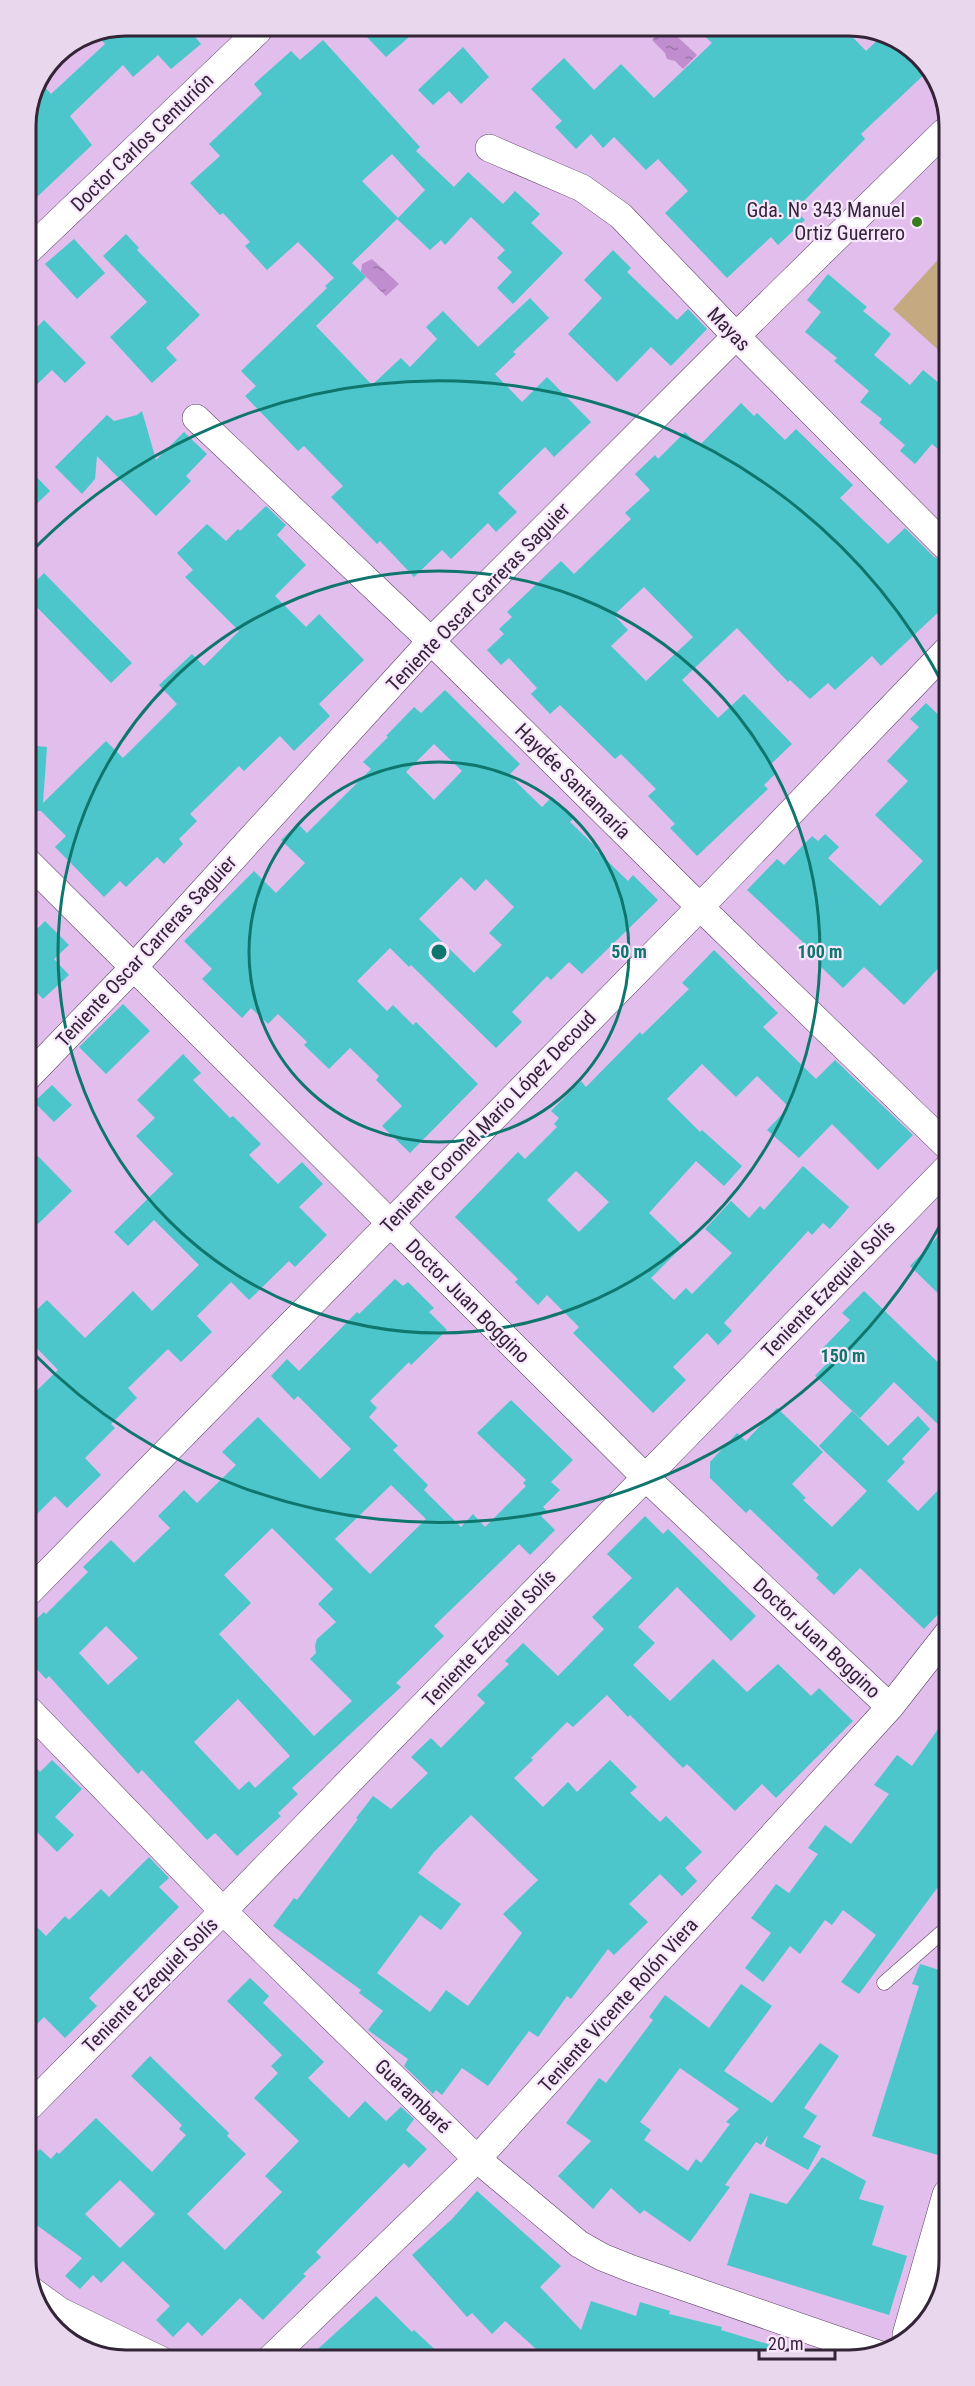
<svg xmlns="http://www.w3.org/2000/svg" width="975" height="2386" font-family="'Roboto Condensed',sans-serif">
<style>
.green{fill:#c5a980}
.water{fill:url(#water-ripples)}
.building{fill:#4cc6ca;fill-rule:evenodd}
.lines{fill:none;stroke-linecap:round;stroke-linejoin:round}
.service-casing{stroke:#5c3e65;stroke-width:15}
.minor-casing{stroke:#5c3e65;stroke-width:28}
.primary-casing{stroke:#5c3e65;stroke-width:34}
.service{stroke:#fff;stroke-width:14}
.minor{stroke:#fff;stroke-width:27}
.primary{stroke:#fff;stroke-width:33}
.ring{fill:none;stroke:#0f766e;stroke-width:3}
.poi-dot{fill:#397c1d;stroke:#f8e6fd;stroke-width:2}
.labels{text-anchor:middle;dominant-baseline:central;stroke-width:4.5;stroke-linejoin:round;paint-order:stroke}
.street-label{font-size:20px;fill:#332537;stroke:#f8e6fd}
.poi-label{font-size:20px;fill:#332537;stroke:#f8e6fd;text-anchor:end}
.rim{fill:none;stroke:#332537;stroke-width:3}
.centre{fill:#0f766e;stroke:#f8e6fd;stroke-width:3}
.ring-label{font-size:18px;text-anchor:middle;font-weight:bold;fill:#0f766e;stroke:#f8e6fd;stroke-width:4.5;stroke-linejoin:round;paint-order:stroke}
</style>
<defs>
<pattern id="water-ripples" width="26" height="14" patternUnits="userSpaceOnUse" patternTransform="scale(1.5)"><rect width="26" height="14" fill="#c08ecf"/><path d="M2 4q2-2 4 0t4 0M15 11q2-2 4 0t4 0" fill="none" stroke="#9d74a9"/></pattern>
</defs>
<rect width="100%" height="100%" fill="#e1beec"/>
<path class="green" d="M945 252V356L893 309Z"/>
<path class="water" d="M663 28H668L697 55 683 69 675 61 667 59 665 53 652 40Z
M372 259 399 284 386 296 361 272 362 264Z"/>
<path class="building" d="M842 26 866 51 882 36 910 47 928 71 861 134 865 139 795 210 805 220 778 245 771 237 727 278 665 213 688 191 658 159 646 170 614 137 603 148 591 134 576 149 555 127 562 121 531 89 564 58 594 90 621 64 654 98 712 43 695 27Z
M360 30H417L386 57Z
M191 32 201 44 171 69 158 55 133 77 123 65 70 116 92 145 37 197 26 186V120L42 84 51 94 105 44 95 33Z
M323 40 420 147 416 151 454 187 468 172 503 204 515 191 540 214 531 223 563 253 513 304 497 288 512 272 497 258 505 250 471 217 445 245 441 240 430 250 397 219 352 263 366 277 316 326 372 385 401 358 410 367 437 339 426 327 443 311 478 347 530 298 549 318 513 352 516 354 495 374 522 402 547 377 591 422 554 457 545 447 498 493 517 512 496 532 488 523 451 559 442 550 414 577 380 541 377 544 331 497 343 486 304 446 298 451 245 396 256 386 241 371 327 288 325 286 334 278 298 242 267 270 245 246 250 242 223 213 220 215 190 183 220 156 209 144 262 94 254 84 291 51 300 60ZM392 154 425 190 398 218 362 181Z
M463 47 489 77 461 104 449 91 433 105 418 90Z
M126 234 139 248 137 250 200 315 166 348 177 360 152 383 110 337 147 302 103 256Z
M74 239 105 273 77 299 45 264Z
M613 250 631 268 627 272 677 320 688 309 707 329 671 366 651 347 617 382 568 334 602 298 584 280Z
M828 274 867 307 863 311 891 334 874 355 910 385 923 370 945 388V455L932 444 915 464 900 451 905 445 879 423 882 419 860 402 869 391 834 361 837 358 805 332 821 312 807 300Z
M44 320 86 363 65 383 52 370 26 395V338Z
M741 403 754 416 757 413 785 440 796 429 853 485 840 498 888 544 905 528 934 557 943 561 945 563V606L881 666 872 656 835 690 828 683 810 699 790 680 788 682 737 628 682 680 718 718 744 694 792 744 770 765 777 772 764 785 768 789 697 856 670 828 675 824 648 796 656 789 621 754 615 759 560 705 550 714 531 694 537 688 509 658 501 665 487 650 504 634 499 629 512 617 507 612 561 561 574 574 631 519 625 513 650 490 635 474 655 455 658 459 685 432 699 446ZM644 587 693 637 646 681 611 646 628 630 614 615Z
M142 411 156 460 184 432 207 454 186 476 191 481 156 516 97 456 95 479 82 494 55 467 107 415 114 421 137 415Z
M27 467 50 491 27 513Z
M266 506 286 525 277 535 306 565 275 596 306 627 319 614 364 660 319 704 330 716 294 751 280 736 244 771 239 766 190 814 197 821 179 839 183 844 164 864 157 857 126 887 120 881 104 897 55 847 66 836 41 811H27V745L47 747 43 803 106 741 123 758 177 704 159 685 192 654 204 666 239 631 185 577 193 570 177 553 207 524 226 541 238 529 240 531Z
M44 573 132 663 111 683 27 597V590Z
M445 690 520 764 509 775 542 807 552 797 574 818 570 822 597 848 596 850 628 881 633 875 658 900 582 974 569 962 551 980 547 976 512 1012 522 1022 496 1048 411 965 409 967 390 948 357 981 387 1011 393 1005 413 1025 416 1022 478 1084 410 1153 382 1126 402 1106 376 1080 379 1076 350 1048 329 1069 304 1045 307 1042 278 1014 268 1024 251 1008 242 1018 202 979 212 969 184 941 254 871 276 893 305 863 281 840 298 824 307 833 371 769 363 762 388 737 386 736 414 707 421 713ZM434 744 462 771 434 800 406 772ZM461 877 475 891 486 879 514 907 489 933 502 945 474 973 419 919Z
M926 703 946 722V960L904 1005 864 967 843 988 818 964 822 960 747 890 777 859 784 865 812 836 818 841 825 834 839 847 828 858 880 906 923 861 875 815 908 781 887 761 919 727 910 719Z
M45 921 69 945 54 959 69 975 43 999 28 983V938Z
M714 950 778 1013 763 1027 816 1079 835 1060 913 1135 878 1170 832 1124 799 1158 767 1130 789 1107 757 1076 736 1097 702 1064 667 1099 700 1132 702 1130 742 1166 724 1186 696 1161 649 1213 683 1246 651 1278 674 1300 686 1288 692 1294 732 1253 705 1229 731 1201 749 1218 760 1206 764 1210 803 1166 849 1207 830 1229 823 1223 812 1235 808 1231 724 1323 732 1331 718 1345 707 1333 673 1367 686 1380 653 1413 573 1333 579 1327 547 1295 538 1305 515 1282 518 1279 455 1217 518 1152 525 1159 557 1127 554 1124 559 1118 551 1111 581 1081 586 1087 640 1032 642 1035 689 989 682 983ZM576 1171 609 1202 579 1232 547 1200Z
M123 1004 150 1031 106 1074 79 1047Z
M183 1054 201 1073 193 1080 230 1118 233 1116 261 1144 249 1155 278 1184 302 1162 323 1184 299 1207 327 1235 295 1267 289 1261 249 1300 231 1282 197 1316 212 1332 181 1362 168 1349 128 1388 137 1398 111 1424 115 1428 85 1458 101 1475 67 1508 55 1496 29 1522V1398L58 1370 29 1340 28 1318 47 1300 85 1338 133 1291 152 1311 199 1265 154 1220 128 1246 114 1232 173 1174 136 1136 155 1118 137 1100Z
M52 1085 72 1105 54 1122 34 1102Z
M28 1146 72 1191 38 1224 28 1214Z
M947 1227V1302L910 1266Z
M395 1279 403 1286 408 1282 434 1308 429 1312 447 1330 411 1365 409 1362 370 1401 377 1408 369 1417 398 1446 393 1450 428 1485 424 1490 461 1527 473 1514 485 1527 526 1486 523 1483 526 1480 477 1433 511 1400 573 1460 551 1482 560 1490 543 1507 547 1511 541 1516 555 1530 530 1555 519 1544 434 1626 444 1636 396 1683 401 1687 292 1788 298 1794 278 1813 281 1816 237 1856 215 1833 207 1840 142 1770 138 1774 49 1676 46 1679 29 1661V1626L44 1612 46 1614 88 1572 83 1567 111 1540 134 1563 170 1528 158 1516 184 1490 197 1503 236 1465 222 1452 258 1417 320 1479 351 1449 298 1396 294 1400 271 1376 287 1359 299 1371 357 1312 359 1314ZM391 1485 426 1519 370 1574 335 1539ZM272 1528 333 1589 318 1604 336 1622 317 1639 315 1646 316 1653 310 1659 352 1701 314 1736 219 1634 251 1603 224 1575ZM106 1626 138 1658 108 1685 79 1653ZM238 1699 290 1756 255 1788 249 1781 239 1790 194 1742Z
M864 1291 947 1371V1433L894 1382 860 1418 815 1376 831 1359 821 1350 850 1320 842 1313Z
M777 1408 823 1452 792 1484 806 1498 803 1500 832 1527 867 1491 819 1446 852 1411 888 1446 918 1416 930 1429 902 1459 905 1462 887 1481 918 1511 948 1480V1604L924 1629 860 1568 834 1595 816 1578 819 1575 750 1509 746 1513 710 1478V1462L737 1433 746 1441Z
M645 1516 663 1534 668 1529 756 1616 731 1641 677 1587 638 1627 655 1643 633 1665 670 1701 713 1659 747 1692 778 1664 811 1696 819 1688 853 1721 776 1798 762 1784 735 1811 687 1764 683 1768 630 1715 628 1717 607 1695 573 1727 567 1722 531 1758 533 1760 514 1778 543 1807 568 1782 577 1792 610 1760 637 1787 630 1793 660 1822 666 1816 702 1852 685 1868 697 1881 682 1896 660 1874 629 1904 648 1922 614 1955 608 1949 571 1999 567 1996 538 2037 529 2031 488 2086 462 2068 442 2095 436 2090 433 2094 404 2066 408 2059 368 2030 383 2011 359 1993 361 1990 273 1926 294 1898 297 1900 358 1819 356 1818 373 1796 391 1809 428 1773 411 1757 431 1738 441 1748 485 1703 477 1695 509 1664 505 1661 523 1643 558 1676 604 1629 592 1617 632 1578 607 1554ZM471 1815 538 1880 503 1914 522 1933 468 2006 446 1990 430 2012 377 1973 420 1915 441 1930 461 1904 418 1873 434 1852Z
M948 1715 949 1872 859 1994 841 1982 876 1935 843 1910 832 1925 825 1920 800 1954 790 1946 763 1982 745 1968 771 1933 751 1918 776 1884 789 1893 818 1854 808 1848 825 1825 851 1844 889 1794 874 1785 897 1755 912 1766Z
M52 1760 82 1789 55 1817 74 1835 57 1852 30 1825V1761L40 1772Z
M149 1857 169 1878 159 1887 179 1907 89 1998 97 2006 65 2038 44 2017 30 2031V1920L46 1936 65 1916 69 1920 101 1889 109 1897Z
M920 1964 949 1973V2119L938 2155 872 2136 919 1986 912 1984Z
M250 1978 269 1996 263 2003 324 2062 308 2078 349 2118 365 2101 386 2121 401 2107 414 2119 406 2130 427 2149 409 2168 404 2163 316 2252 321 2257 303 2274 306 2276 263 2320 240 2298 202 2336 188 2322 173 2337 156 2320 170 2306 123 2261 101 2283 93 2275 80 2289 65 2276 82 2258 31 2221 30 2158 40 2149 51 2159 57 2152 59 2154 96 2118 152 2172 186 2135 179 2129 182 2125 131 2076 150 2056 229 2133 227 2136 246 2154 187 2214 225 2250 282 2192 265 2176 299 2141 254 2098 278 2073 271 2066 282 2055 227 2001ZM120 2180 155 2214 120 2248 85 2214Z
M741 1984 772 2006 724 2071 772 2103 820 2043 839 2056 804 2108 817 2116 803 2137 821 2146 808 2170 765 2146 768 2135 761 2145 756 2142 725 2185 730 2187 690 2242 644 2210 640 2214 611 2188 593 2209 558 2176 591 2141 566 2123 599 2078 606 2083 653 2020 649 2017 665 1995 709 2028ZM680 2068 739 2109 726 2122 730 2124 701 2163 696 2159 688 2171 644 2140 651 2130 640 2122Z
M822 2157 866 2181 859 2199 884 2206 872 2245 907 2256 889 2315 727 2265 750 2193 787 2204Z
M477 2191 561 2266 540 2287 581 2330 591 2301 636 2316 640 2302 670 2311 669 2314 722 2327 721 2330 791 2351V2356L545 2357 505 2321 492 2334 472 2313 467 2317 412 2255 452 2219Z
M376 2296 412 2332 414 2330 444 2358 307 2359Z"/>
<g class="lines">
<defs>
<path id="service" d="M884 1983 949 1926"/>
<path id="minor" d="M489 148 582 188 621 216 736 336 945 546
M26 253 258 31
M196 418 431 641 700 907 947 1146
M27 861 645 1477 890 1707
M28 1077 134 967 431 641 736 336 944 132
M29 1592 700 907 946 651
M29 1710 223 1911 477 2159 579 2244 602 2257 632 2269 881 2355
M30 2106 223 1911 947 1168
M31 2290 60 2311 161 2360
M270 2359 477 2159 890 1707 948 1633"/>
<path id="primary" d="M909 2335 949 2195"/>
</defs>
<use href="#service" class="service-casing"/>
<use href="#minor" class="minor-casing"/>
<use href="#primary" class="primary-casing"/>
<use href="#service" class="service"/>
<use href="#minor" class="minor"/>
<use href="#primary" class="primary"/>
</g>
<g class="ring">
<circle cx="439" cy="952" r="190"/>
<circle cx="439" cy="952" r="381"/>
<path d="M945 1216A571 571 0 0 1 32 1352M28 555A571 571 0 0 1 945 688"/>
</g>
<circle class="poi-dot" cx="917" cy="222" r="6"/>
<g class="labels">
<g class="street-label">
<text transform="translate(142 142) rotate(-44)">Doctor Carlos Centurión</text>
<text transform="translate(729 329) rotate(46)">Mayas</text>
<text transform="translate(478 597) rotate(-46)">Teniente Oscar Carreras Saguier</text>
<text transform="translate(573 781) rotate(45)">Haydée Santamaría</text>
<text transform="translate(146 951) rotate(-47)">Teniente Oscar Carreras Saguier</text>
<text transform="translate(488 1122) rotate(-46)">Teniente Coronel Mario López Decoud</text>
<text transform="translate(828 1289) rotate(-46)">Teniente Ezequiel Solís</text>
<text transform="translate(468 1301) rotate(45)">Doctor Juan Boggino</text>
<text transform="translate(489 1638) rotate(-46)">Teniente Ezequiel Solís</text>
<text transform="translate(817 1638) rotate(43)">Doctor Juan Boggino</text>
<text transform="translate(150 1985) rotate(-45)">Teniente Ezequiel Solís</text>
<text transform="translate(618 2005) rotate(-48)">Teniente Vicente Rolón Viera</text>
<text transform="translate(413 2096) rotate(44)">Guarambaré</text>
</g>
<g class="poi-label">
<text x="905" y="210">Gda. Nº 343 Manuel<tspan x="905" dy="23">Ortiz Guerrero</tspan></text>
</g>
</g>
<path d="M0 0H975V2386H0ZM126 36H849A90 90 0 0 1 939 126V2260A90 90 0 0 1 849 2350H126A90 90 0 0 1 36 2260V126A90 90 0 0 1 126 36Z" fill="#e8d7ed" fill-rule="evenodd"/>
<path class="rim" d="M126 36H849A90 90 0 0 1 939 126V2260A90 90 0 0 1 849 2350H126A90 90 0 0 1 36 2260V126A90 90 0 0 1 126 36Z"/>
<circle cx="439" cy="952" r="9" class="centre"/>
<g class="ring-label">
<text x="629" y="958">50 m</text>
<text x="820" y="958">100 m</text>
<text x="843" y="1362">150 m</text>
</g>
<path d="M759 2350v9h76v-9" fill="none" stroke="#332537" stroke-width="3"/>
<text x="768" y="2350" font-size="18" fill="#332537" stroke="#f8e6fd" stroke-width="4.5" paint-order="stroke">20 m</text>
</svg>
